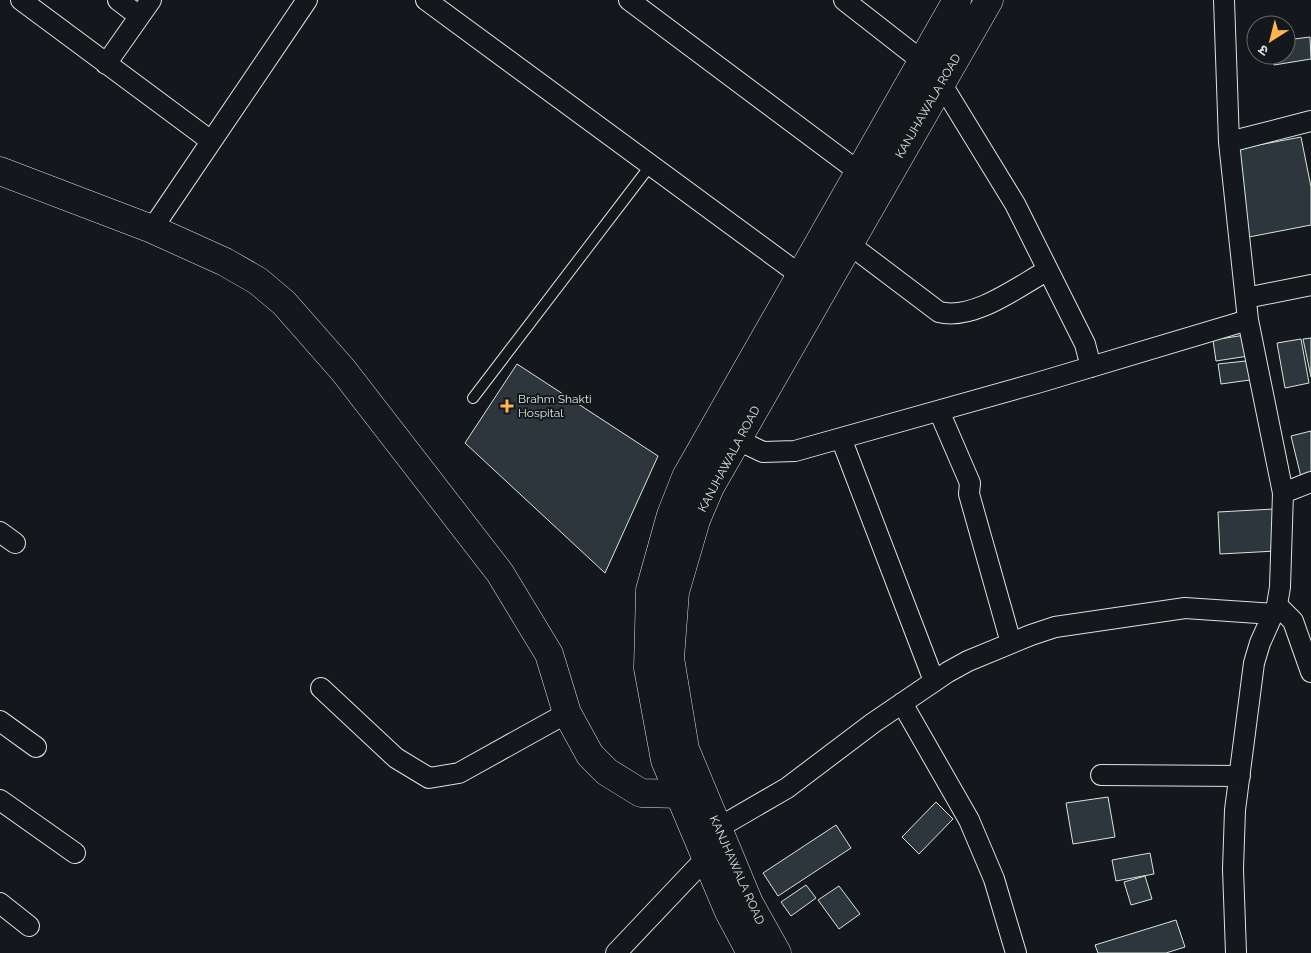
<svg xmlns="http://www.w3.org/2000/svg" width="1311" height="953" font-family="Raleway,'Noto Sans Devanagari',sans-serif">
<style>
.building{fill:#2c363c;stroke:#d8e6dc}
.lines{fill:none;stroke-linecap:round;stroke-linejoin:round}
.lane-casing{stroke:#d8e6dc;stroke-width:12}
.street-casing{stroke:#d8e6dc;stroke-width:22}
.secondary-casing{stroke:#d8e6dc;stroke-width:29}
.lane{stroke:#14181c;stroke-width:10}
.street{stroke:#14181c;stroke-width:20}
.secondary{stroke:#14181c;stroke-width:28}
.poi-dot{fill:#ffb74d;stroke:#14181c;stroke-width:2}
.labels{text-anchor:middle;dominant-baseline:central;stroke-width:4;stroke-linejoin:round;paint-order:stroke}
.street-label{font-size:12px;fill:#d8e6dc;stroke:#14181c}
.poi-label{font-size:12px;fill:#d8e6dc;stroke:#14181c;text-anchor:start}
</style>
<rect width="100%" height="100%" fill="#14181c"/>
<path class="building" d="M1310 37 1311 59 1274 65 1272 55H1286V40Z
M1301 137 1311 187V225L1249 237 1232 150Z
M1245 335 1248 356 1216 361 1213 340Z
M1311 338V377L1303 339Z
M1301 339 1309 383 1285 388 1277 343Z
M1255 360 1257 379 1221 384 1218 364Z
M517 364 658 456 605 573 465 443Z
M1311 431V475L1301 477 1291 436Z
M1274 509 1276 551 1220 554 1218 512Z
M1108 797 1115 837 1073 844 1066 803Z
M936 802 953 819 919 854 902 837Z
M836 825 851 848 778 896 763 873Z
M1150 853 1154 874 1116 881 1112 860Z
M1145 876 1152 899 1131 905 1124 882Z
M806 885 816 898 791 916 781 902Z
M839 886 860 914 839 929 818 900Z
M1176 920 1185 947 1166 953H1098L1095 945Z"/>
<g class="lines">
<defs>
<path id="lane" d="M473 398 650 166"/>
<path id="street" d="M21 0 211 141
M118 0 139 16
M426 0 811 283
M629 0 859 172
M844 0 922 61
M1224 0 1229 142 1248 320 1283 493 1280 587 1277 605 1260 643 1254 663 1235 810 1233 869 1236 953
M106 64 151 0
M941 83 1015 204 1085 344 1091 367
M1229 142 1311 121
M152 229 307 0
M849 244 939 312C974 321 1019 286 1048 270
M1246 298 1311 285
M939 411 970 483 969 494 1011 643
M841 438 934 681
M738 440 763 452 795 451 1037 383 1248 320
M1283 493 1311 482
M0 532 15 543
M1277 605 1293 621 1311 672
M321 688 396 758 429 778 459 773 567 713
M902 703 969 820 994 879 1016 953
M0 721 36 747
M1101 775 1240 776
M0 800 75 853
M718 828 787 788 873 723 948 672 968 661 1031 635 1055 627 1185 608 1274 614
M0 903 29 926
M616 953 706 858"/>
<path id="secondary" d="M0 171 152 229 225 262 258 281 284 303 343 370 500 573 549 654 567 713 590 755 607 772 641 793 680 794 695 790
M751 953 729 912 665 760 648 668 650 590 671 515 686 477 957 0
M777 953 749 903 685 749 670 658 675 592 696 520 710 487 989 0"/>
</defs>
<use href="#lane" class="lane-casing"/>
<use href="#street" class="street-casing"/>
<use href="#secondary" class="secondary-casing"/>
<use href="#lane" class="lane"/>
<use href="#street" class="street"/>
<use href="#secondary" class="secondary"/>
</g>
<path class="poi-dot" d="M504.5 398.5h5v5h5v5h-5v5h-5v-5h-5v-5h5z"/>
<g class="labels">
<g class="street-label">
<text transform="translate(928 106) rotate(-60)">KANJHAWALA ROAD</text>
<text transform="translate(729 459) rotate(-62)">KANJHAWALA ROAD</text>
<text transform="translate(737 870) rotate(66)">KANJHAWALA ROAD</text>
</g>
<g class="poi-label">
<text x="518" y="399">Brahm Shakti<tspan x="518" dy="14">Hospital</tspan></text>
</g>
</g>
<g transform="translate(1271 40) rotate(216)"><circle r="24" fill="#14181c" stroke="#626a69"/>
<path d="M0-4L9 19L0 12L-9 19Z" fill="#ffb74d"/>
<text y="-8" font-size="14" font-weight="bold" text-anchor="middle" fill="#d8e6dc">उ</text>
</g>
</svg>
